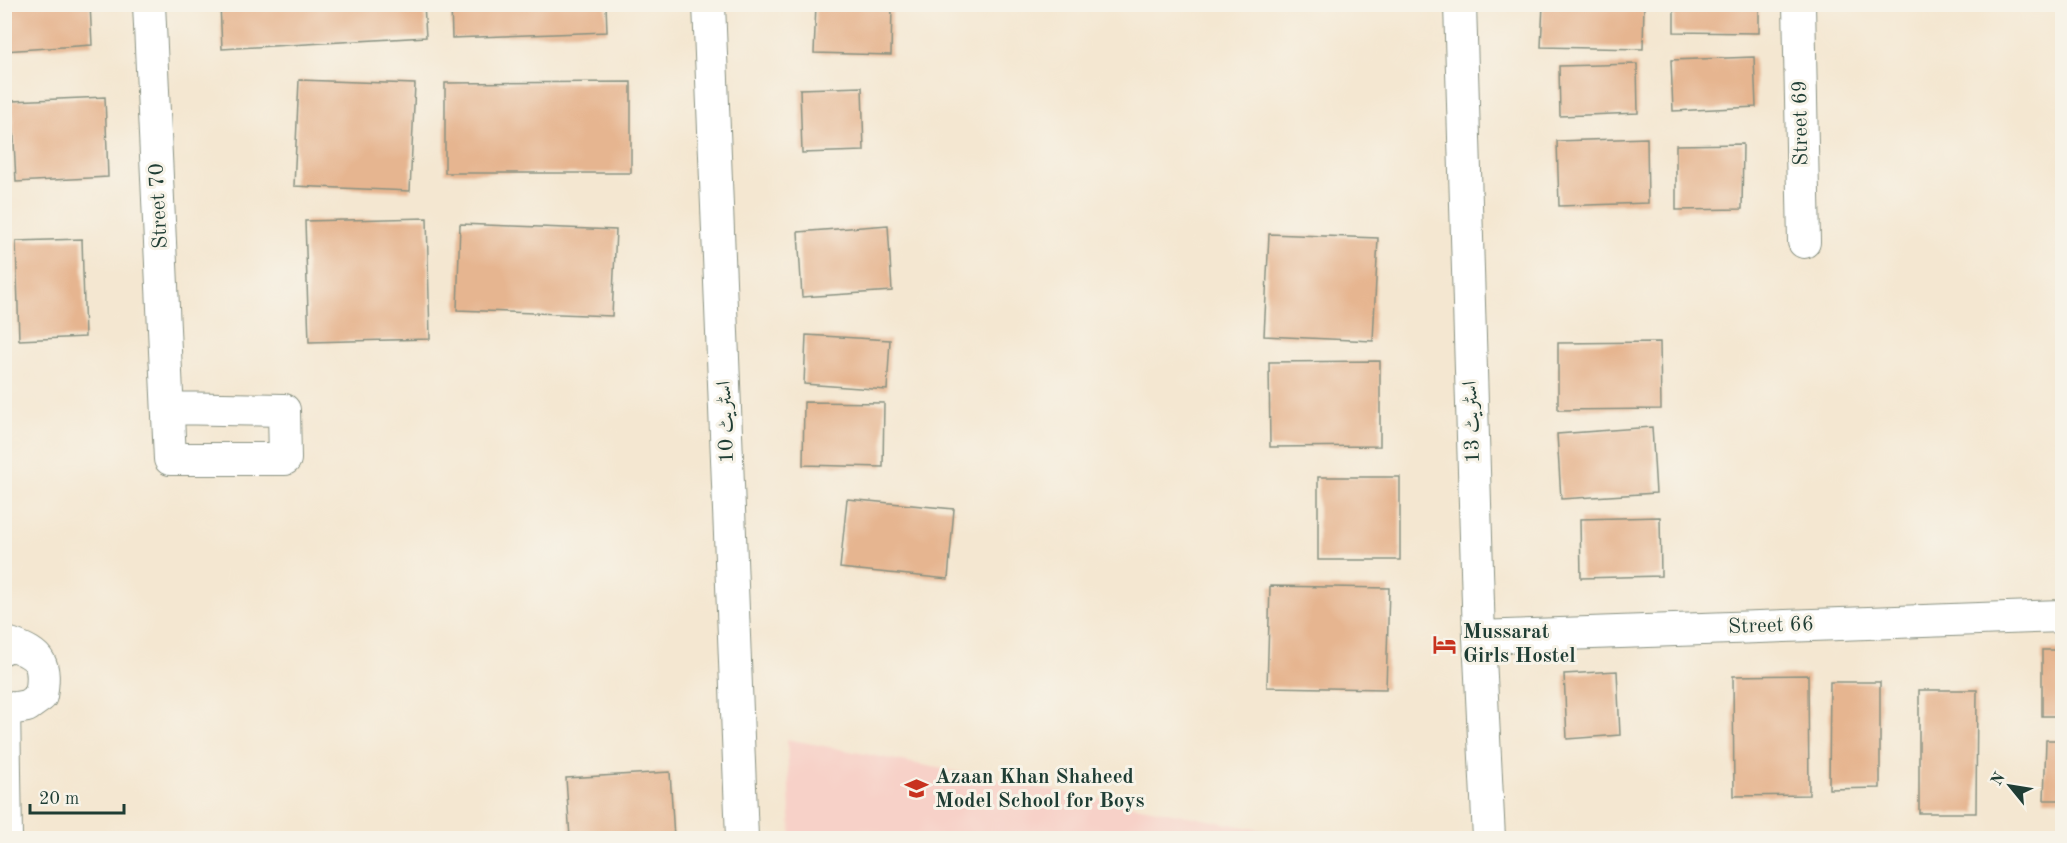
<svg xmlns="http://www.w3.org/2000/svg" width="2067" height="843" font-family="'Old Standard TT',Amiri,serif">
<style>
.built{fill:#f7d1c8}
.building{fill:#e6b590}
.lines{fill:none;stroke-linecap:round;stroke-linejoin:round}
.street-casing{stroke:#8a9282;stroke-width:34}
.street{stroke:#fff;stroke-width:32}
.labels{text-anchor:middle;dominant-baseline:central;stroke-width:6;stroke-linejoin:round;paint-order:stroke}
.street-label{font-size:21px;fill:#1f3d34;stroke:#f7f3e8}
.poi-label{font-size:21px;font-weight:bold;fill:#1f3d34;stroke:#f7f3e8;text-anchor:start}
</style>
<rect width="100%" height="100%" fill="#f7f3e8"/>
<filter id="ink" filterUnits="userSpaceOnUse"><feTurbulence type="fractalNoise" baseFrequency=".0167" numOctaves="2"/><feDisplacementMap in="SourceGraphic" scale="12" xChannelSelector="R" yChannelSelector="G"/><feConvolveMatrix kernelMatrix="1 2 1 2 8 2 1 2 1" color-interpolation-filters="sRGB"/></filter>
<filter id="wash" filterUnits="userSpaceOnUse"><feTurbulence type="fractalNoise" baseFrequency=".008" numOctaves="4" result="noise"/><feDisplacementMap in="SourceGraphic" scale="24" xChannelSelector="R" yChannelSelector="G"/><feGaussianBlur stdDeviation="1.35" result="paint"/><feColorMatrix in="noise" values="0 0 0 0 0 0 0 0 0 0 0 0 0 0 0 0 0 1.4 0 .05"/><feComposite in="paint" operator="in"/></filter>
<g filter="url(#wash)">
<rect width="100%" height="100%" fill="#f4e7d1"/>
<path class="built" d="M787 739 1302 838H791Z"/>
<g id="blocks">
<path class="building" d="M4 4H90L92 45 4 51Z
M220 4H424L426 37 222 49Z
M451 4H606L607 32 452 38Z
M816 4H892L891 55 814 53Z
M1543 4H1644L1643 49 1541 47Z
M1674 4H1759V33L1674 32Z
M1754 57 1756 107 1673 111 1671 60Z
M1637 64 1638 113 1560 116 1559 66Z
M299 80 415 84 410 191 294 186Z
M631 82V173H445V83Z
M862 87 864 151 802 153 800 89Z
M105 97 108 177 16 182 12 101Z
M1647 138 1648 203 1559 206 1557 141Z
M1743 144 1742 209 1676 210V145Z
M427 218 430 339 309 342 305 221Z
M460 224 616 230 612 316 457 310Z
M888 225 892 291 802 297 798 232Z
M1269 234 1378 238 1373 341 1264 336Z
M82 239 85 337 19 340 16 241Z
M806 335 890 340 887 390 804 384Z
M1660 342 1661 409 1558 410V343Z
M1380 361V446L1270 447 1269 362Z
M804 402 884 403 883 467 803 465Z
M1652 427 1656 493 1561 499 1557 434Z
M1318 477H1400V560H1318Z
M847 499 954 509 948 579 840 568Z
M1660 517 1661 576 1581 578 1580 519Z
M1270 586 1389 588 1386 689 1267 687Z
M2042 650H2062V716H2042Z
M1617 671 1620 735 1567 739 1564 674Z
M1808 675 1809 795 1734 796 1733 676Z
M1830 682H1880V788L1829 789Z
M1919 690H1977L1976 813H1919Z
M2046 740H2062V800H2044Z
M670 772 674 838H570L566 778Z"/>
</g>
</g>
<g filter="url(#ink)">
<use href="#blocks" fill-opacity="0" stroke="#8a9282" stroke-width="1.5"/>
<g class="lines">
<defs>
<path id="street" d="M149 4 170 459H285L284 410 168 408
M709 4 742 838
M1460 4 1479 637 1489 838
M1799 4 1804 242
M1479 637 2062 616
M4 648 10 644C42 655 46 664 41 696L27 706 5 710
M4 706 6 838"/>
</defs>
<use href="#street" class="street-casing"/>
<use href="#street" class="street"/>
</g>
</g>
<defs>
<symbol id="hotel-bare" viewBox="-9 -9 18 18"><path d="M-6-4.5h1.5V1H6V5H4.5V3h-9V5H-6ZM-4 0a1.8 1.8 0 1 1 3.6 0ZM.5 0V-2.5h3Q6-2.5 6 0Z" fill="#c8321e" stroke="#f7f3e8" stroke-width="2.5" paint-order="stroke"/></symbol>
<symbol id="school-bare" viewBox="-9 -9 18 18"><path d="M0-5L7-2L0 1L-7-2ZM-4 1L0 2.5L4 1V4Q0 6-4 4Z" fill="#c8321e" stroke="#f7f3e8" stroke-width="2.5" paint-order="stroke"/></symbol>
</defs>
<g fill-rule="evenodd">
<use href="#hotel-bare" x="1428" y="628" width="33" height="33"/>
<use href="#school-bare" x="900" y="772" width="33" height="33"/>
</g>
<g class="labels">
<g class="street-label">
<text transform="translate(1801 123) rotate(-91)">Street 69</text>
<text transform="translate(159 206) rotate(-93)">Street 70</text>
<text transform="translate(726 422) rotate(-92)">اسٹریٹ 10</text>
<text transform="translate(1472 422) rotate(-92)">اسٹریٹ 13</text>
<text transform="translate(1771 626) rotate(-2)">Street 66</text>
</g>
<g class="poi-label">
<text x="1463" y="632">Mussarat<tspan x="1463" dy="24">Girls Hostel</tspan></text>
<text x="935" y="777">Azaan Khan Shaheed<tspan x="935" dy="24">Model School for Boys</tspan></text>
</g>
</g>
<rect width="2067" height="843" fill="none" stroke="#f7f3e8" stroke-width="24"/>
<g transform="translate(2010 786) rotate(300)" stroke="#f7f3e8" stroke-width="4.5" paint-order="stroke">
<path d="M0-4.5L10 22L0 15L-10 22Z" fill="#1f3d34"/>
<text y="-9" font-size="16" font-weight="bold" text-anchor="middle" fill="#1f3d34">N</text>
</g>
<path d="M30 804v9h94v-9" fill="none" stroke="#1f3d34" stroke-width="3"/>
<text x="39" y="804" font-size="18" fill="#1f3d34" stroke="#f7f3e8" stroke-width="4.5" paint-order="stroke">20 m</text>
</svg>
